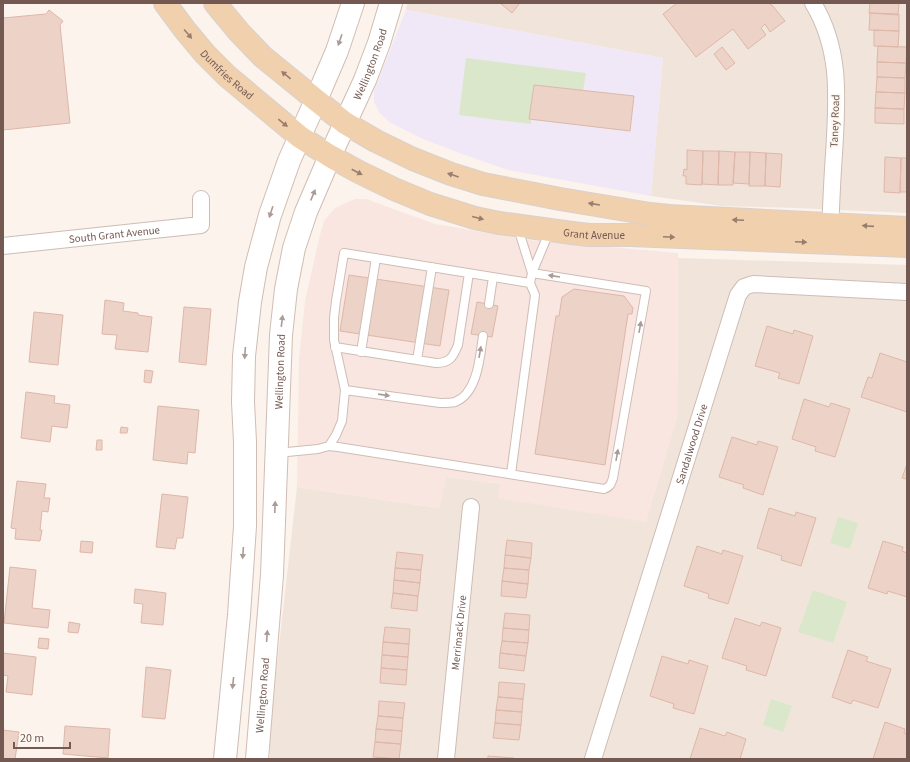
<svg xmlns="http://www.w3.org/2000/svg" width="910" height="762" font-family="'Source Sans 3',sans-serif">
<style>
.residential{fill:#f1e5db}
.commercial{fill:#f9e6e1}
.education{fill:#f0e8f7}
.green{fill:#dae7cb}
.building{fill:#edd2c7;stroke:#deb7a9}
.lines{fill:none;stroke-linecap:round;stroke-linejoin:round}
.lane-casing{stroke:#cebdb5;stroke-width:10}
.street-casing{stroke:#cebdb5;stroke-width:18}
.secondary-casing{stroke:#d0bdb3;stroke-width:24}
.primary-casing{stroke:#d8d1ce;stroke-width:24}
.lane{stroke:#fff;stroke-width:8}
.street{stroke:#fff;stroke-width:16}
.secondary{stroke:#fff;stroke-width:22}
.primary{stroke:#f1d0ad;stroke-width:22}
.oneway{fill:#997d6d}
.oneway2{fill:#ab9b97}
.labels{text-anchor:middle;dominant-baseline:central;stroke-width:3.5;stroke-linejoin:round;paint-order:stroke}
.street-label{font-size:11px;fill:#735951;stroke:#fdf8f2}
</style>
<rect width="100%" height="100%" fill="#fbf3ec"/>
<path class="residential" d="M407 3H907V213L795 208 722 206 651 196 663 58 406 10Z
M678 258 907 265V759H270V726L297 487 439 508 446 477 501 484 498 498 677 418Z"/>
<path class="commercial" d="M355 199H366L435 224 529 240 678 253 677 418 646 522 498 498 500 484 446 477 440 508 297 487 299 359 305 301 320 235 324 221 335 208Z"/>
<path class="education" d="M406 10 663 58 651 196 508 170 462 154 423 139 389 122 379 112 374 102V91Z"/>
<path class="green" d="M466 58 586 73 583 91 534 85 529 119H531V124L459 115Z
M838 517 858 523 850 549 830 543Z
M813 590 847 602 833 643 798 632Z
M771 699 792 706 783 732 763 725Z"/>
<path class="building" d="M500 3H520L512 13Z
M677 3H769L771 5H772L785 21 770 32 765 24 761 28 766 35 748 49 733 29 696 57 663 14Z
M870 3H899L898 15 869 13Z
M49 10 63 21 60 25 70 123 3 130V18L46 14Z
M870 13 899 14V31L869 30Z
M874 30 899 31 898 47 874 46Z
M878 46 907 47 906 63 877 62Z
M722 47 735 63 726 70 714 54Z
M877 62 906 63 905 78 877 77Z
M877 77 905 78V93L876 92Z
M534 85 634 96 630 131 529 119Z
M876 92 905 93 904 109 875 108Z
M875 108 904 109V124L875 123Z
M687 150 703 151 702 185 686 184V176H683L684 169 687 170Z
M703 151H719L718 185 702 184Z
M719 151 735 152 733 185H718Z
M735 152H750L749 184 733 183Z
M750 152 766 153 765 186H749Z
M766 153 782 154 780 187 765 186Z
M885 157 901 158 900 193 884 192Z
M901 158H907V192H900Z
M349 275 449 290 440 346 340 331Z
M574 289 624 296 633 308 632 314H628L605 465 535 454 556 316H559L562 297Z
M105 300 124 303 123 311 138 313V315L152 317 148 352 115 349 117 335 102 334Z
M477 302 498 306 492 337 471 334Z
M184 307 211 309 206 365 179 362Z
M34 312 63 315 58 365 29 362Z
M767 326 793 334 794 330 813 336 799 384 778 378 780 373 755 366Z
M880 353 907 362V412L861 397 868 377 872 378Z
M145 370 153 371 151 383 144 382Z
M26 392 55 396 54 403 70 405 67 428 52 426 50 442 21 438Z
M804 399 829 407 831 403 850 409 835 457 815 451 816 447 792 439Z
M158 406 199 410 195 453 188 452 187 464 153 460Z
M121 427 128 428 127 433H120Z
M732 437 757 445 758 441 778 447 763 495 743 488 744 485 719 477Z
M97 440H102V450H96Z
M907 464V479L902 478Z
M17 481 46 484 44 498H50L48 512 42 511 40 530H42L40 541 15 539 16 529 11 528Z
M162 494 188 497 183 538H177L175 549 156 547Z
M769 508 795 516 796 512 816 518 801 566 781 560 782 556 757 548Z
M507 540 532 543 531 558 505 555Z
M81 541 93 542 92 553 80 552Z
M883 541 903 547 902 551 907 553V597L888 591 887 594 868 588Z
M697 546 722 554 723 550 743 556 728 604 708 598 709 594 684 586Z
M397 552 423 555 421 570 395 568Z
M505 555 531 558 529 570 504 568Z
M10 567 36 570 32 608 50 610 48 628 4 623Z
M395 568 421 570 420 583 394 580Z
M504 568 529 570 528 584 502 581Z
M394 580 420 583 418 596 393 593Z
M502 581 528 584 526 598 501 596Z
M135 589 166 593 163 625 141 623 143 604 134 603Z
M393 593 418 596 417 611 391 608Z
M505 613 530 615 529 630 503 628Z
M735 618 760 626 762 622 781 628 766 676 746 670 747 666 722 658Z
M69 622 80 624 78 633 68 632Z
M385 627 410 629 409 644 383 642Z
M503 628 529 630 528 643 502 641Z
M39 638 49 639 48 649 38 648Z
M502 641 528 643 526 656 500 653Z
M383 642 409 644 408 657 382 655Z
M848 650 868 657 866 661 891 669 878 708 853 700 851 704 832 697Z
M3 653 36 657 32 695 6 692 8 676 3 675Z
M500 653 526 656 524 671 499 668Z
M382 655 408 657 407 670 381 668Z
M662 656 688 664 689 660 708 666 694 714 673 708 674 704 650 696Z
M146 667 171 670 165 719 142 717Z
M381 668 407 670 406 685 380 683Z
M499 682 525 684 523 699 498 697Z
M498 697 523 699 522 712 496 710Z
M379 701 405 703 403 718 378 716Z
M496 710 522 712 521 725 495 723Z
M378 716 403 718 402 731 376 729Z
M885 722 905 729 904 733 907 734V759H873Z
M495 723 521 725 519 740 493 738Z
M65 726 110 729 108 758 63 754Z
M700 728 725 736 727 732 746 739 740 759H690Z
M376 729 402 731 401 744 375 742Z
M3 730 19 732 15 759H3Z
M375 742 401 744 399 759 373 757Z
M488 756 514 758V759H488Z"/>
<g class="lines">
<defs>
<path id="lane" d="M518 228 532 273
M489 304 493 277
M335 347 436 363C450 363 453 357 458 345L469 273
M361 352 376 258
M417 360 432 267
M345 390 440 403C445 403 450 403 455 402 478 393 480 356 483 336
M329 446 336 435 342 421 345 390 334 340V318L336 301 344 253 530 283 532 273 550 230
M277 453 318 449 329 446 338 447 604 489C610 487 611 484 613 478L646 291 532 273
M511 474 535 295 530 283"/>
<g id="street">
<path d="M813 3C842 51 837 101 834 154 832 181 831 207 830 234"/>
<path id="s1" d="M3 246 201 225V199"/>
<path id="s2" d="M446 759 471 507"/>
<path id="s3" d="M593 759 738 295 744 287 753 284 907 292"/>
</g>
<g id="secondary">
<path d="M225 759 239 615 245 526V442L243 402 244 356 250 302 256 267 270 215 289 161 316 100 337 51 353 3"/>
<path id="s4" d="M257 759 272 575 281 335 286 289 294 248 306 212 330 156 365 80 379 43 391 3"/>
</g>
<g id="primary">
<path id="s5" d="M165 3 185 30 205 54 227 76 300 137 330 156 359 172 394 189 430 204 475 218 499 223 572 233 589 235H630L907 246"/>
<path d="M215 3 239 32 263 57 316 100 345 123 376 141 413 159 451 174 483 184 560 199 650 214 669 216 907 228"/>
</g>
</defs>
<use href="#lane" class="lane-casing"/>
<use href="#street" class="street-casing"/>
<use href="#secondary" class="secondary-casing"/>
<use href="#primary" class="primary-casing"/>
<use href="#lane" class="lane"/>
<use href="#street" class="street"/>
<use href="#secondary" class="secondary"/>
<use href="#primary" class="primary"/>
</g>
<defs><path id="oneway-solid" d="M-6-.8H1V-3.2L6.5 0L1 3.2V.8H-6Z"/></defs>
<g class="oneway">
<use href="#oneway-solid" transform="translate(188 34) rotate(50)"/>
<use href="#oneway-solid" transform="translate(286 75) rotate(-141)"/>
<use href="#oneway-solid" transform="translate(283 123) rotate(39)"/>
<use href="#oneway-solid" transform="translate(357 172) rotate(28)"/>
<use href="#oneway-solid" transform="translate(453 175) rotate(-161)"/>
<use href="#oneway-solid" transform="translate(594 204) rotate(-171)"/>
<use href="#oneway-solid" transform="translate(478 218) rotate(14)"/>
<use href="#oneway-solid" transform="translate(738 220) rotate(-177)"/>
<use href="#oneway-solid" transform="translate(868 226) rotate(-176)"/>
<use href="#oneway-solid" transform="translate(669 237) rotate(2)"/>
<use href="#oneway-solid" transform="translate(801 242) rotate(2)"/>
</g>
<g class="oneway2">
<use href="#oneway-solid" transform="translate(340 40) rotate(109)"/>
<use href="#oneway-solid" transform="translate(313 195) rotate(-67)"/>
<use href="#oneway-solid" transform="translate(271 212) rotate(108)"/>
<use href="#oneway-solid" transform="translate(554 276) rotate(-171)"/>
<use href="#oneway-solid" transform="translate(282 321) rotate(-83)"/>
<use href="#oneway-solid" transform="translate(640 327) rotate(-80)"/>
<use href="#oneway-solid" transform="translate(480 352) rotate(-80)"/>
<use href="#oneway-solid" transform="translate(245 353) rotate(94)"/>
<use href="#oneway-solid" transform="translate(384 395) rotate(8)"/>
<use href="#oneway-solid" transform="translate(617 455) rotate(-80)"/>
<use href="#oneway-solid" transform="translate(275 507) rotate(-88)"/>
<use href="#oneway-solid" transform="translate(243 553) rotate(94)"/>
<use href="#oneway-solid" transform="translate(267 636) rotate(-86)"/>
<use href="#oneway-solid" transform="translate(233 683) rotate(96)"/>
</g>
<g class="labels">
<g class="street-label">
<text stroke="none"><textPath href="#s4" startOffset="712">Wellington Road</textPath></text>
<text stroke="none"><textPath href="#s5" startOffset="95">Dumfries Road</textPath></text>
<text transform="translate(835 121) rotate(-88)">Taney Road</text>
<text stroke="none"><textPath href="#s5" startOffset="505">Grant Avenue</textPath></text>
<text stroke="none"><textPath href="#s1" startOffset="112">South Grant Avenue</textPath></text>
<text stroke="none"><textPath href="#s4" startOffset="388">Wellington Road</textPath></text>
<text stroke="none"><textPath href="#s3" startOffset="330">Sandalwood Drive</textPath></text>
<text stroke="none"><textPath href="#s2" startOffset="127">Merrimack Drive</textPath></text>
<text stroke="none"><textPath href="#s4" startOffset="64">Wellington Road</textPath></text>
</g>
</g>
<rect width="910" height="762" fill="none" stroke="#735951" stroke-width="8"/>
<path d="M14 742v6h56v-6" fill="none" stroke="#735951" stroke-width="2"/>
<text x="20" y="742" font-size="12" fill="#735951" stroke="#fdf8f2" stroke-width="3" paint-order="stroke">20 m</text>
</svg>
